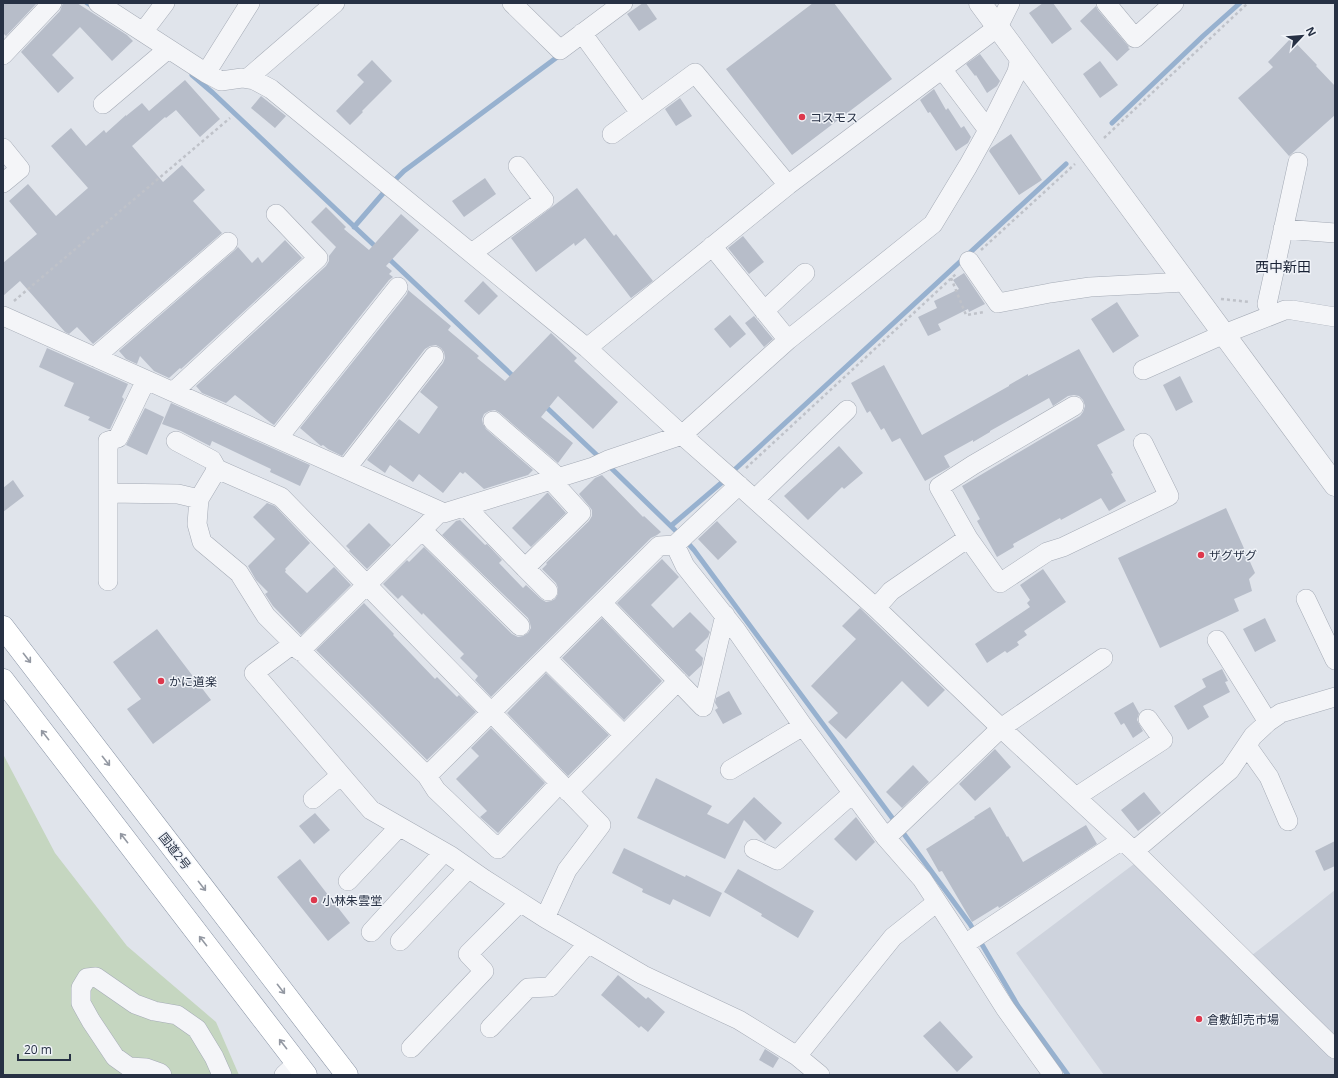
<svg xmlns="http://www.w3.org/2000/svg" width="1338" height="1078" font-family="'Open Sans','Noto Sans JP',sans-serif">
<style>
.built{fill:#ced3dd}
.green{fill:#c5d6c0}
.lines{fill:none;stroke-linecap:round;stroke-linejoin:round}
.stream{stroke:#97b1cf;stroke-width:5}
.building{fill:#b7bdc9}
.minor-casing{stroke:#a5abb6;stroke-width:20}
.tertiary-casing{stroke:#a5abb6;stroke-width:23}
.trunk-casing{stroke:#8691a3;stroke-width:23}
.path{stroke:#bfc2c9;stroke-width:2.5;stroke-dasharray:3 3;stroke-linecap:butt}
.minor{stroke:#f4f5f8;stroke-width:19}
.tertiary{stroke:#f4f5f8;stroke-width:22}
.trunk{stroke:#fff;stroke-width:22}
.oneway{stroke:#9398a2}
.poi-dot{fill:#dd384d;stroke:#f0f3f8;stroke-width:1.5}
.labels{text-anchor:middle;dominant-baseline:central;stroke-width:3;stroke-linejoin:round;paint-order:stroke}
.poi-label{font-size:12px;fill:#273144;stroke:#f0f3f8;text-anchor:start}
.street-label{font-size:12px;fill:#273144;stroke:#f0f3f8}
.quarter-label{font-size:14px;fill:#192235;stroke:#f0f3f8}
</style>
<rect width="100%" height="100%" fill="#e0e4eb"/>
<path class="built" d="M1138 861 1242 963 1335 890V1075H1104L1016 953Z"/>
<path class="green" d="M3 754 55 853 127 946 216 1022 239 1075H3Z"/>
<g class="lines">
<path class="stream" d="M87 3 95 8
M192 75 213 93 378 249
M1112 123 1203 36 1240 3
M395 180 404 171 560 55
M354 227 386 190
M387 257 515 378
M543 404 601 459
M607 464 680 535
M731 473 1066 164
M672 525 726 479
M686 541 694 550 896 823
M901 830 970 924 1018 1006 1068 1075"/>
</g>
<path class="building" d="M3 3H37L6 36 3 33Z
M63 3H77L127 35 133 41 112 61 80 27 52 55 74 78 58 93 21 52 60 11Z
M643 3H646L657 19 639 31 627 14Z
M813 3H834L892 79 792 155 726 69Z
M1043 3H1053L1072 29 1052 44 1029 13Z
M1096 6 1098 10 1129 47 1128 48 1130 49 1117 61 1080 21Z
M1291 38 1317 65 1316 66 1335 86V115L1289 156 1238 98 1273 67 1268 62Z
M980 54 1000 81 997 86 987 93 976 75 975 76 966 64Z
M372 60 392 81 362 111 363 112 350 125 336 111 364 82 357 75Z
M1100 61 1118 85 1100 98 1083 74Z
M185 80 220 119 200 137 176 110 166 118 165 117 132 146 163 182 182 165 205 190 193 201 222 233 93 344 77 327 69 334 65 332 20 281 3 296V263L37 234 9 201 28 184 56 216 88 188 51 146 71 128 86 146 104 130 106 133 126 115V116L142 103 149 111Z
M934 89 946 110 948 108 961 128 964 126 971 137 968 143 956 151 930 112 928 113 920 100Z
M261 96 286 116 275 128 251 108Z
M680 98 692 116 676 126 665 109Z
M1011 134 1042 180 1019 195 989 151 991 148Z
M485 178 496 194 464 217 452 201Z
M577 188 614 236 616 234 653 281 631 298 585 238 575 246 574 243 536 272 511 238Z
M326 207 346 227 344 229 369 250 401 214 419 230 386 266 392 271 389 274 393 277 389 280 274 425 271 423 235 395 226 403 202 393 196 386 326 266 329 261V256L336 247 311 222Z
M743 236 764 262 749 274 728 248Z
M285 240 302 258 181 369 180 368 169 378 154 371 140 356 137 364 126 359 119 351 235 250 238 247 252 263 258 257 262 263Z
M964 273 985 304 969 312 968 309 938 324 941 330 928 336 918 317 937 308 934 301 959 289 953 280Z
M483 281 498 296 479 315 464 301Z
M408 290 451 326 448 330 479 356 477 358 505 381 551 333 577 358 574 361 618 402 593 429 558 396 541 417 573 443 558 463 500 413 495 410 489 411 484 414 482 419 483 424 486 429 533 470 528 475 484 489 465 472 463 474 460 472 443 493 419 474 413 482 390 465 385 473 367 460 399 419 419 434 438 407 420 392 443 363 445 358 444 352 441 348 436 345 430 346 425 349 342 456 328 449 323 445 321 446 300 428 407 294Z
M1117 302 1139 336 1113 353 1091 319Z
M730 315 746 334 730 348 714 329Z
M754 316 773 339 764 347 745 323Z
M47 348 128 384 122 397 124 399 110 429H108L88 420 90 417 64 406 74 383 39 367Z
M1079 349 1125 430 1097 445 1113 473 1111 474 1126 501 1109 511 1101 498 1061 520 1060 518 1013 544 1014 547 997 557 977 521 980 519 962 486 1080 416 1083 412 1085 406 1083 400 1079 396 1074 395 1068 396 1053 406 1049 398 990 431V432L973 442V440L944 456 950 467 925 481 900 438 892 442 884 428 881 430 870 411 867 413 851 383 884 365 922 435 1009 386V385L1028 374V376Z
M1180 376 1193 402 1176 411 1163 385Z
M171 403 310 465 300 486 270 472 271 469 212 441 210 446 181 431 162 424Z
M145 408 164 417 147 455 126 445Z
M839 446 863 473 844 489 842 487 808 520 784 496Z
M602 475 643 517 644 516 661 532 657 535 651 538 491 697 475 680 478 676 460 658 464 654 423 613 422 615 402 595 398 599 383 584 407 560 409 562 424 547 512 634 518 637 523 636 528 633 531 628 530 623 528 618 442 535 456 521 460 520 485 545 487 544 502 560 499 563 523 588 526 585 541 599 546 602 551 601 555 599 558 594V588L556 583 542 569 547 564 546 563 589 521 592 516V510L589 506 579 494 595 478Z
M13 480 24 496 3 512V488Z
M547 493H548L566 513 531 547 512 528Z
M267 503 275 506 310 543 285 569 286 570 285 572 307 593 334 567 351 585 301 635 273 606 265 594 268 592 256 580 248 566 275 539 253 517Z
M1226 508 1255 573 1249 579 1252 591 1234 599 1239 611 1160 648 1118 558Z
M717 521 737 542 718 560 698 539Z
M369 523 391 545 367 569 349 551 350 550 346 546Z
M662 559 679 577 651 605 673 628 690 612 710 632 708 637 695 650 703 658 702 665 689 677 617 603Z
M1043 569 1066 602 1024 631 1027 635 1017 642 1019 645 1007 653 1005 651 987 663 975 644 1030 607 1027 603 1030 600 1020 585Z
M364 603 394 634 393 635 435 679 437 677 457 697 459 695 476 712 427 760 316 650Z
M860 608 945 690 928 707 902 681 846 739 828 722 838 713 811 686 856 639 842 626Z
M602 618 662 681 624 720 562 658Z
M1265 618 1276 641 1255 652 1243 629Z
M157 629 211 700 153 744 127 709 141 699 113 662Z
M1222 669 1228 681 1225 682 1230 692 1203 706 1209 717 1188 730 1174 706 1206 687 1202 679Z
M546 673 609 735 568 776 507 713Z
M729 691 742 714 723 724 715 710 718 708 715 703 716 698Z
M1133 702 1139 713 1137 720 1143 731 1133 738 1124 723 1121 725 1114 713Z
M491 728 545 783 498 833 480 817 487 811 456 779 479 756 471 748Z
M995 749 1011 767 975 801 959 784Z
M913 765 929 782 902 808 886 792Z
M656 778 712 806 707 814 728 824 754 797 782 823 765 841 744 820 725 859 637 818Z
M1144 792 1161 813 1138 831 1121 810Z
M990 807 1007 837 1008 836 1023 862 1086 825 1097 844 999 908 998 906 972 922 942 871 939 872 926 849 975 818 974 817Z
M315 813 330 830 314 844 299 826Z
M856 817 875 842 856 861 834 839Z
M1335 841V866L1324 871 1315 851Z
M624 848 685 877 686 875 722 893 710 917 673 899 670 905 642 892 643 889 612 873Z
M300 859 350 923 328 941 277 877Z
M738 869 814 911 798 938 761 916 762 914 724 892Z
M618 975 646 999 648 997 665 1012 648 1032 641 1026 639 1028 601 995Z
M940 1021 973 1057 957 1072 923 1036Z
M765 1049 779 1058 773 1068 759 1060Z"/>
<g class="lines">
<defs>
<path id="minor" d="M98 3 206 73 221 81 242 78 254 80 271 89 587 348 682 435 733 480 876 608 1001 728 1134 851 1335 1049
M512 3 560 50 623 3
M1106 3 1135 38 1174 3
M143 32 165 3
M582 33 640 113
M3 55 52 3
M206 73 250 3
M948 77 988 130
M248 78 335 3
M103 104 168 49
M612 134 695 73 788 185
M3 148 20 169 3 183
M1283 229 1335 233
M712 246 788 340 933 224 968 166 988 130 1017 72 1020 57
M472 253 544 200 518 166
M969 261 998 303 1050 293 1090 287 1185 282
M1267 304 1298 162
M764 311 805 273
M3 316 444 513 593 467 608 460 682 435 788 340
M587 348 788 185 998 27 1010 3
M95 357 228 242
M1143 370 1224 334 1285 310H1292L1335 317
M173 392 318 258 276 214
M493 421 559 478
M278 438 398 287
M176 441 212 460 217 469
M346 469 434 356
M739 485 675 545 685 566 736 630 803 726 886 838 922 879 955 929 1005 1008 1053 1075
M108 493 178 494 199 499
M755 499 847 410
M466 507 525 568 581 513 551 480
M422 530 520 626
M968 538 1000 583 1047 552 1063 547 1169 496 1143 443
M525 568 548 591
M108 581V441L118 438 146 380
M1306 599 1335 660
M602 603 703 707 725 615
M876 608 891 591 968 538 939 487 973 465 1074 406
M1217 640 1268 722
M293 644 254 673 371 810 451 856 484 879 545 918 643 975 739 1020 797 1056 820 1075
M300 651 440 512
M546 658 624 735
M1247 746 1269 777 1288 821
M730 770 803 726
M427 776 659 546 675 545
M568 792 678 681
M1076 797 1163 740 1148 719
M313 799 341 775
M886 838 1001 728 1103 658
M754 849 777 860 853 793
M1134 851 1230 770 1253 736 1268 722 1281 713 1335 697
M348 881 399 827
M545 918 567 870 601 825 281 497 217 469 199 499 197 524 202 542 239 573 266 616 427 776 436 790 498 849 560 783
M371 932 444 852
M400 941 468 869
M965 944 1122 840
M490 1028 528 988 550 987 588 943
M411 1048 484 971 468 954 520 902
M797 1056 893 937 937 902
M162 1075 160 1073 146 1068 129 1067 115 1057 91 1021 81 1003V988L87 978 96 977 135 1004 154 1011 177 1015 197 1029 214 1057 222 1075
M284 1075 297 1063"/>
<path id="tertiary" d="M980 3 1335 485"/>
<path id="trunk" d="M3 627 347 1075
M3 680 306 1075"/>
</defs>
<use href="#minor" class="minor-casing"/>
<use href="#tertiary" class="tertiary-casing"/>
<use href="#trunk" class="trunk-casing"/>
<path class="path" d="M1104 138 1248 3
M981 250 1075 164
M951 278 966 315 984 312
M1221 299 1250 302
M14 301 230 118
M746 468 957 273"/>
<use href="#minor" class="minor"/>
<use href="#tertiary" class="tertiary"/>
<use href="#trunk" class="trunk"/>
</g>
<defs><path id="oneway-shaft" d="M-6 0H5M1.5-3L5.5 0L1.5 3" fill="none" stroke-width="1.6" stroke-linecap="round" stroke-linejoin="round"/></defs>
<g class="oneway">
<use href="#oneway-shaft" transform="translate(27 658) rotate(52)"/>
<use href="#oneway-shaft" transform="translate(45 735) rotate(-128)"/>
<use href="#oneway-shaft" transform="translate(106 761) rotate(52)"/>
<use href="#oneway-shaft" transform="translate(124 838) rotate(-128)"/>
<use href="#oneway-shaft" transform="translate(202 886) rotate(52)"/>
<use href="#oneway-shaft" transform="translate(203 941) rotate(-128)"/>
<use href="#oneway-shaft" transform="translate(281 989) rotate(52)"/>
<use href="#oneway-shaft" transform="translate(283 1044) rotate(-128)"/>
</g>
<g class="poi-dot">
<circle cx="802" cy="117" r="4"/>
<circle cx="1201" cy="555" r="4"/>
<circle cx="161" cy="681" r="4"/>
<circle cx="314" cy="900" r="4"/>
<circle cx="1199" cy="1019" r="4"/>
</g>
<g class="labels">
<g class="poi-label">
<text x="810" y="117">コスモス</text>
<text x="1209" y="555">ザグザグ</text>
<text x="169" y="681">かに道楽</text>
<text x="322" y="900">小林朱雲堂</text>
<text x="1207" y="1019">倉敷卸売市場</text>
</g>
<g class="street-label">
<text transform="translate(175 851) rotate(52)">国道2号</text>
</g>
<g class="quarter-label">
<text x="1283" y="266">西中新田</text>
</g>
</g>
<rect width="1338" height="1078" fill="none" stroke="#273144" stroke-width="8"/>
<g transform="translate(1302 36) rotate(64)" stroke="#f0f3f8" stroke-width="3" paint-order="stroke">
<path d="M0-3L7 15L0 10L-7 15Z" fill="#273144"/>
<text y="-6" font-size="11" font-weight="bold" text-anchor="middle" fill="#273144">N</text>
</g>
<path d="M18 1054v6h52v-6" fill="none" stroke="#273144" stroke-width="2"/>
<text x="24" y="1054" font-size="12" fill="#273144" stroke="#f0f3f8" stroke-width="3" paint-order="stroke">20 m</text>
</svg>
